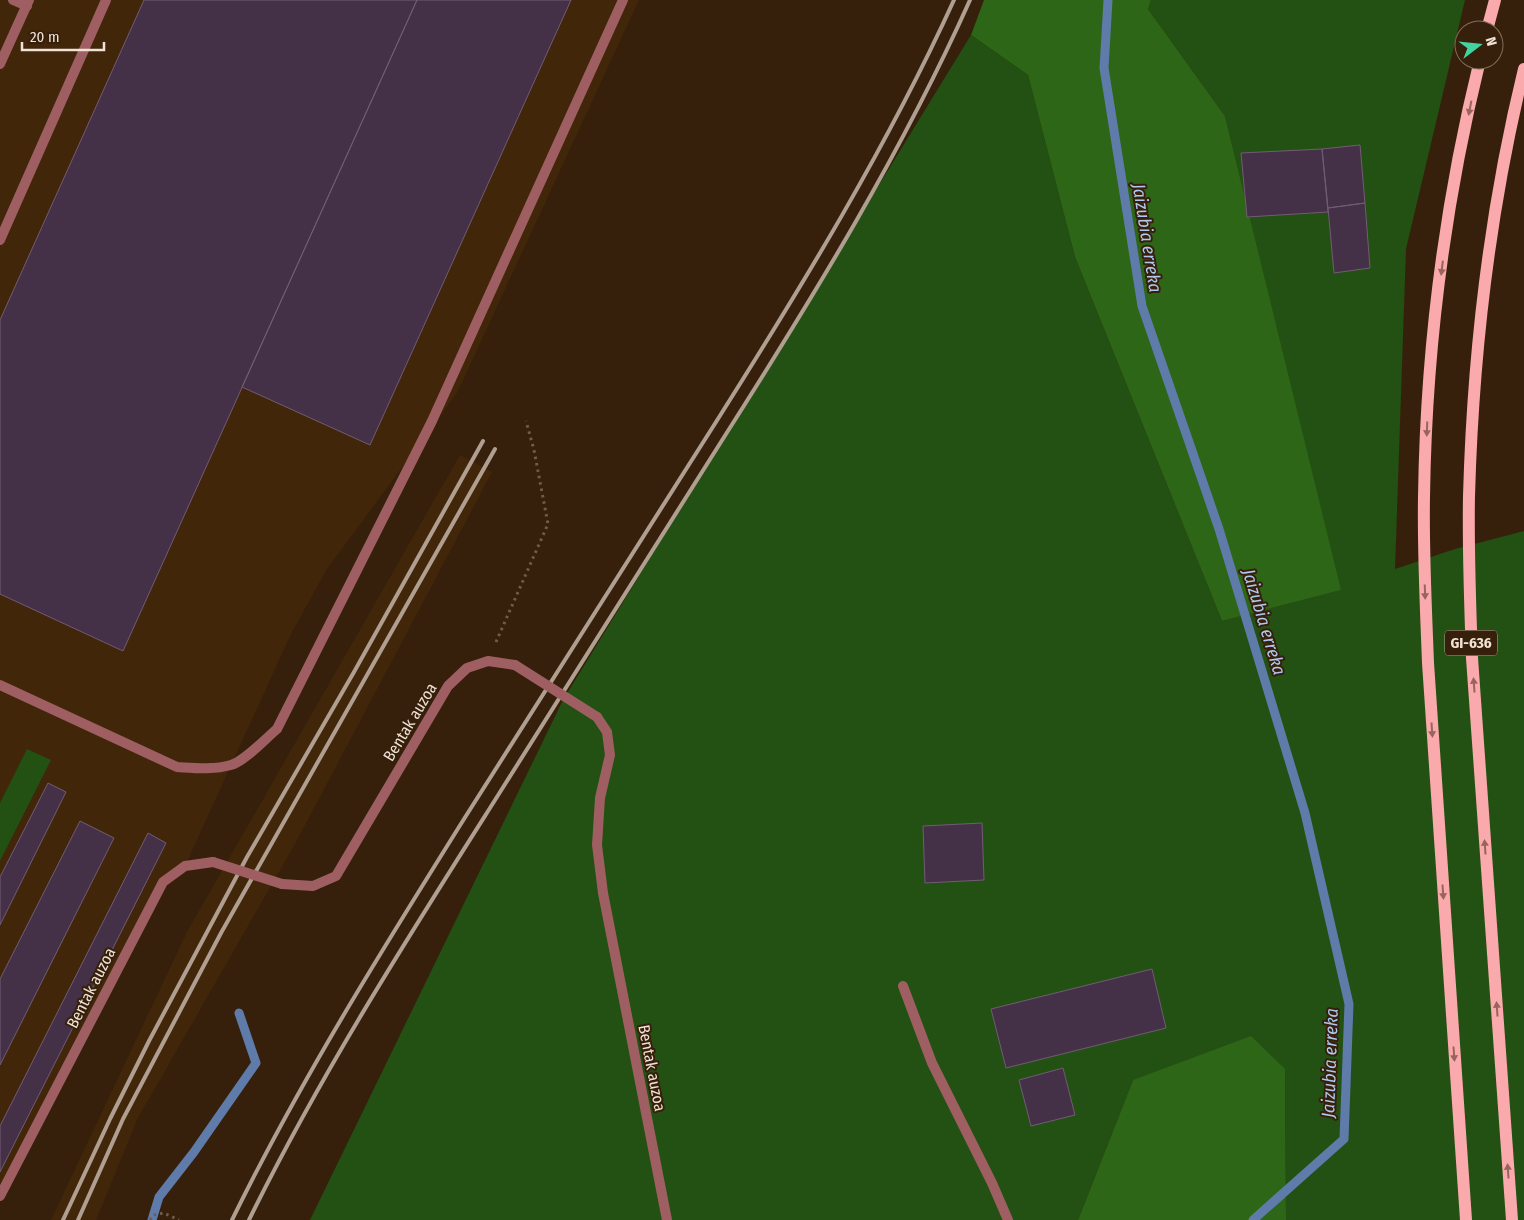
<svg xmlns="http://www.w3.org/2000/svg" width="1524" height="1220" font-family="'Fira Sans Condensed',sans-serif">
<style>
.built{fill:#41260a}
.green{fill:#235013}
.forest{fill:#2d6616}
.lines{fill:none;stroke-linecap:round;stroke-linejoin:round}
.stream{stroke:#5f7ba9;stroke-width:9}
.building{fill:#443047;stroke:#725c75}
.path{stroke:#6f5c49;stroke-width:3;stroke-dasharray:2.5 4;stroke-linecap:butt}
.lane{stroke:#9f5f62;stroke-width:10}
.street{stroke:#9f5f62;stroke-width:10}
.primary{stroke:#faa9ac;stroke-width:12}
.rail{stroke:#b09f90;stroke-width:4}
.street-bridge{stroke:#9f5f62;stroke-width:10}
.oneway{fill:#98645c}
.labels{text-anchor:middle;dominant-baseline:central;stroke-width:4;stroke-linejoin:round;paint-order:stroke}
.shield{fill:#36200b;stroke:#b9a899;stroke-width:1}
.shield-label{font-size:15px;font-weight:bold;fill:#f1e2d6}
.street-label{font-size:16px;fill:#f1e2d6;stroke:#36200b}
.water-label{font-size:18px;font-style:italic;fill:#afc8f0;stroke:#36200b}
</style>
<rect width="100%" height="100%" fill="#36200b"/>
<path class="built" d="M0 0H639L457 393 327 569 291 634 185 866 163 882 0 1200Z
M460 455 492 472 295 844 138 1118 96 1220H51L187 932Z"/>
<path class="green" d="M1151 0H1465L1406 249 1395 569 1455 549 1524 531V1220H1286L1285 1069 1133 1080 1078 1220H310L563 700 971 35 1028 75 1075 257 1222 621 1340 590 1225 116 1148 9Z
M27 749 51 760 0 861V803Z"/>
<path class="forest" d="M984 0H1151L1148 9 1225 116 1341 590 1222 621 1075 257 1028 75 971 35Z
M1251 1036 1285 1069 1286 1220H1078L1133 1080Z"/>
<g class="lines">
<path class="stream" d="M1108 0 1104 68 1142 306 1219 529 1305 813 1349 1004 1344 1139 1253 1220
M152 1220 159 1197 194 1152 256 1063 239 1013"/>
</g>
<path class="building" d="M144 0H417L123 651 0 594V320Z
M417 0H571L370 445 242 387Z
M1360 145 1365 203 1328 208 1322 149Z
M1322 149 1328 212 1247 217 1241 153Z
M1365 203 1370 268 1334 273 1328 208Z
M48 783 66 792 0 925V877Z
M80 821 114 838 0 1065V979Z
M982 823 984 880 925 883 923 826Z
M148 833 166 843 0 1172V1126Z
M1152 969 1166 1028 1006 1068 991 1009Z
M1063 1068 1075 1115 1031 1126 1019 1080Z"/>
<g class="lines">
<path class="path" d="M496 642 548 524 534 450 526 421
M150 1220 153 1215 164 1213 179 1220"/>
<path class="lane" d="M13 0 27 6
M0 240 106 0
M0 685 177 767C195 768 213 770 231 765 245 761 266 738 277 729L432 421 623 0"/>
<path class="street" d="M0 64 29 0
M597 717 607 732 610 755 600 798 597 845 603 893 667 1220
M282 884 313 886 336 876 448 686 467 668 488 661 515 665
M903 986 932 1063 992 1183 1008 1220
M0 1196 163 882 185 866 213 862"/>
<path class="primary" d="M1487 30 1495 0
M1466 1220 1428 663C1426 608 1423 553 1424 497 1426 351 1445 202 1480 60
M1512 1220 1472 658C1470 604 1468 550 1469 496 1473 353 1490 208 1524 69"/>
<path class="rail" d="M63 1220 110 1119 149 1041 247 857 354 672 483 441
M78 1220 123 1119 221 933 495 449
M232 1220C300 1081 382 950 464 819 548 687 632 554 716 422 802 286 887 147 954 0
M249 1220C319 1077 405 942 490 808 569 684 647 559 726 434 815 294 902 152 970 0"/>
<path class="street-bridge" d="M515 665 597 717
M213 862 282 884"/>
</g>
<defs><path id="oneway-solid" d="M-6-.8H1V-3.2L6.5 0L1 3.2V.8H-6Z" transform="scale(1.25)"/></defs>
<g class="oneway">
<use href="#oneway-solid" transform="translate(1470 108) rotate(101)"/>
<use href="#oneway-solid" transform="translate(1442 268) rotate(97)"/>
<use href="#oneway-solid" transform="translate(1427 429) rotate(92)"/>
<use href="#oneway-solid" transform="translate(1425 592) rotate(88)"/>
<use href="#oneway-solid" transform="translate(1474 685) rotate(-94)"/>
<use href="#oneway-solid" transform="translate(1432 730) rotate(86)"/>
<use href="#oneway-solid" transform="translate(1485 847) rotate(-94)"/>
<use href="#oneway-solid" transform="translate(1443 892) rotate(86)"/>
<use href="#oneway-solid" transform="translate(1497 1009) rotate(-94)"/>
<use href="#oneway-solid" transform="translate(1454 1054) rotate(86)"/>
<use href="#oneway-solid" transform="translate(1508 1171) rotate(-94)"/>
</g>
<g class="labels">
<rect class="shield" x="1445" y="630.5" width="52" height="25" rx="4"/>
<g class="shield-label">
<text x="1471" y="643">GI-636</text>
</g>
<g class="street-label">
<text transform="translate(410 722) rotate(-59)">Bentak auzoa</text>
<text transform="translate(91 988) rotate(-63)">Bentak auzoa</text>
<text transform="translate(652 1068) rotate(79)">Bentak auzoa</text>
</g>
<g class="water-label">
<text transform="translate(1147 238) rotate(81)">Jaizubia erreka</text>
<text transform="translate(1264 622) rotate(73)">Jaizubia erreka</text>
<text transform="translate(1330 1063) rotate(-88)">Jaizubia erreka</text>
</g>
</g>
<g transform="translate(1479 45) rotate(74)"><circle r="24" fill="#36200b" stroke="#816e5c"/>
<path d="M0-4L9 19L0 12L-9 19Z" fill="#42d4a0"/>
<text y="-8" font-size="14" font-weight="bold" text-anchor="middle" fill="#f1e2d6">N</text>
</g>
<path d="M22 42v8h82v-8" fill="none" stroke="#f1e2d6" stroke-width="2.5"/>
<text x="30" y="42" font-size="15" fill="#f1e2d6" stroke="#36200b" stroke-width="4" paint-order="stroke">20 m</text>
</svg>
